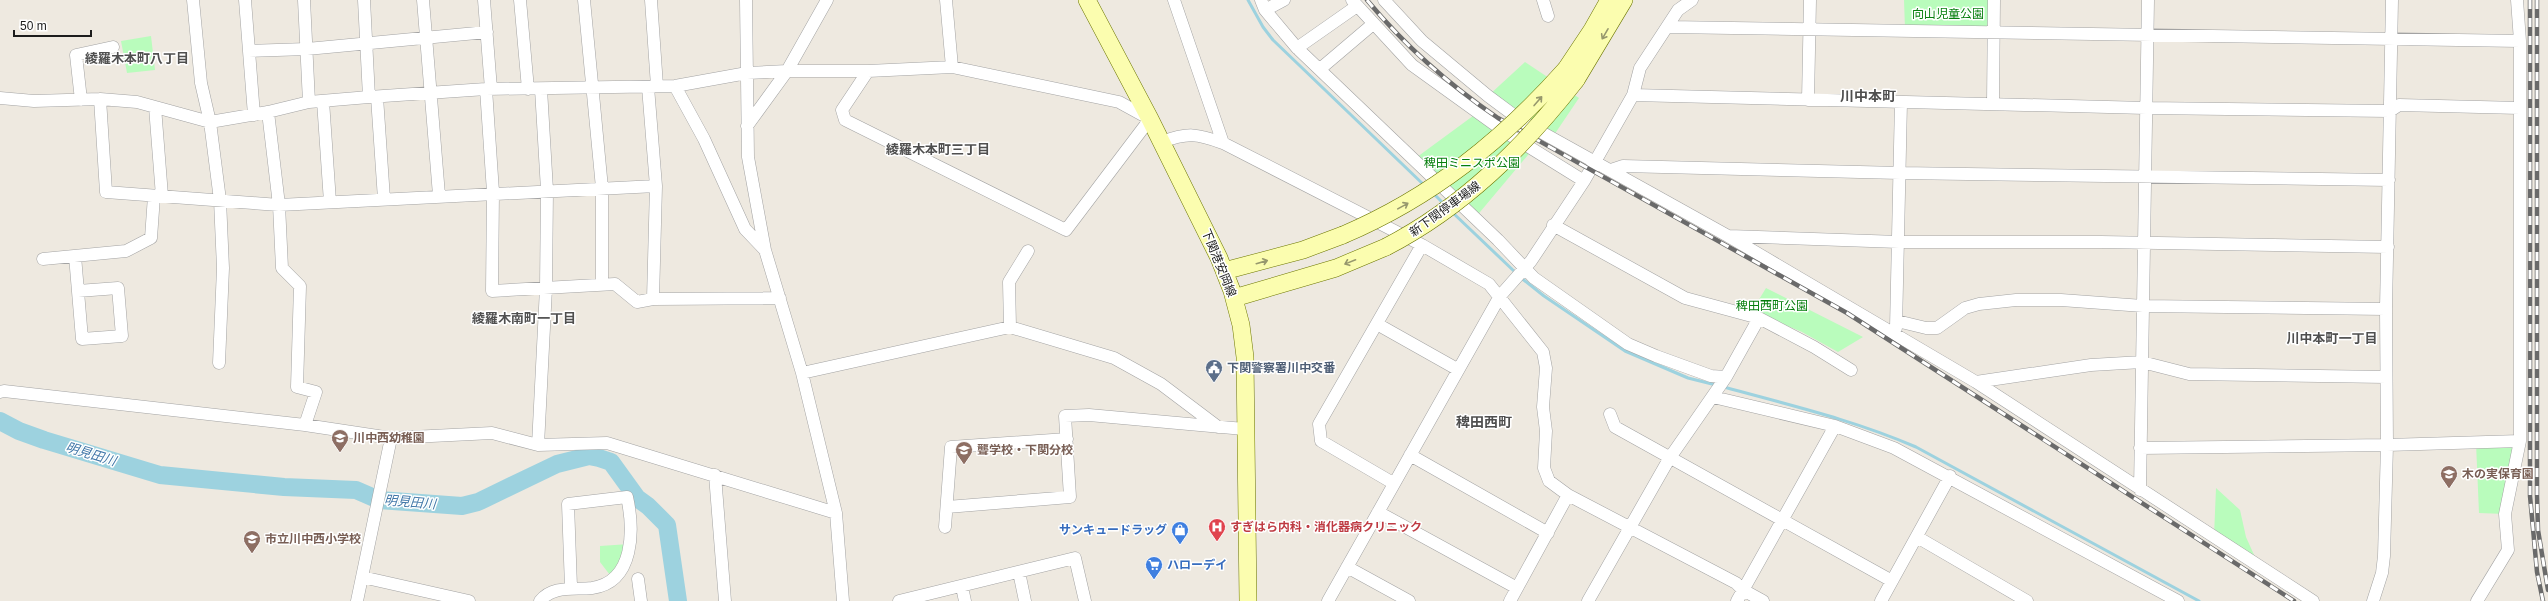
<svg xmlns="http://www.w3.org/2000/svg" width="2548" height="601" font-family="Helvetica,'Noto Sans JP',sans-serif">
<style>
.park{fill:#b9fcbc}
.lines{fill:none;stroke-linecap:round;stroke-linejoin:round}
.stream{stroke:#9dd2df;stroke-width:3}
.river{stroke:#9dd2df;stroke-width:18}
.street-casing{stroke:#a3a3a3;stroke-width:13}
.secondary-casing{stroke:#6b7500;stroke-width:18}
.street{stroke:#fff;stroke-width:12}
.secondary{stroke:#fbfdaf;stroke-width:17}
.rail-casing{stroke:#6a6a6a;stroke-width:4.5}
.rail{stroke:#fff;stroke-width:3;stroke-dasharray:9;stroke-linecap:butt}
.secondary-bridge-casing{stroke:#6b7500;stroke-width:18;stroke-linecap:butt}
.secondary-bridge{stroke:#fbfdaf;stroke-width:17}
.oneway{stroke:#97986d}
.labels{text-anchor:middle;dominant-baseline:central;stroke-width:3;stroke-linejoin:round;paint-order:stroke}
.park-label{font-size:12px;fill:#057e0c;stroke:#fff}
.street-label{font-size:12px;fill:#1c1c1c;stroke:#fff}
.service-label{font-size:12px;font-weight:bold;fill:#4e5e75;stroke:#fff;text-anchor:start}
.education-label{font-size:12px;font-weight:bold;fill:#785e54;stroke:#fff;text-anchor:start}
.health-label{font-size:12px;font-weight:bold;fill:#be3a42;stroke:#fff;text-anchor:start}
.shop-label{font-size:12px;font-weight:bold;fill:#366cbe;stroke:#fff;text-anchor:end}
.neighbourhood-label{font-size:13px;font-weight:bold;fill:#4f4f4f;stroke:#fff}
.water-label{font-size:13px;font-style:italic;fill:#4077a8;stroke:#fff}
.quarter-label{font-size:14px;font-weight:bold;fill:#4f4f4f;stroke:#fff}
</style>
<rect width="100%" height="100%" fill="#eee9e0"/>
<path class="park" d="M1904 0H1991V27L1905 29Z
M151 36 155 70 127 73 121 41Z
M1525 62 1579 98 1552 138 1488 96Z
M1477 113 1533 149 1475 218 1413 160Z
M1766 288 1863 337 1838 352 1802 332 1752 311Z
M2520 441 2505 514 2479 513 2476 443Z
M2216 488 2240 510 2246 537 2259 566 2214 536Z
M629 544 613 579 600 562V546Z"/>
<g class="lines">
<path class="stream" d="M1248 0 1263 27 1273 40 1425 186
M1434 194 1444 204
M1452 212 1516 273
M1520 277 1544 296 1625 351 1688 378 1716 385
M1724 387C1789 405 1854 420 1916 447L2199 601"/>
<path class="river" d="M0 421 19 431 44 440 160 475 284 487 356 490 379 500 462 506 478 502 557 464 589 456 599 458 611 462 637 498 648 506 667 525 678 601"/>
<defs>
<path id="street" d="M193 0 201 83 210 122 220 200 223 268 219 363
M245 0 254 115
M304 0 309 102
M364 0 369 97
M423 0 439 195
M484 0 491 89
M520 0 528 89
M584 0 602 188V284
M651 0 657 86
M746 0 748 157 765 250 802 373 836 513 843 601
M946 0 952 67
M1174 0 1223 143
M1261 0 1265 10 1297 48 1498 240 1534 278 1628 344 1656 356 1711 376 1726 377
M1352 0 1412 65 1505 132 1584 181
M1384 0 1422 41 1488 96 1523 122 1728 236 1976 382 2313 601
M1543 0 1548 16
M1265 10 1284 0
M1669 27 2520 41
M1297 48 1357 6
M249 51 307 49 487 32
M1320 69 1373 24
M675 86 704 139 745 229 765 250
M648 87 656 186 653 299
M486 89 493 192 492 291 615 284 637 302 653 299 780 298
M1633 95 2146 108 2390 111 2399 105 2520 108
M377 97 384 199
M0 98 34 101 100 99 137 102 210 122 268 112 309 102 369 97 486 89 675 86 747 73 787 71H868L952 67 1119 102 1150 119 1066 230 845 120 842 110 868 71
M100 99 106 192 279 205 656 186
M81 100 76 55 113 47
M1808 100 1810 0
M323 101 330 202
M1993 104 1994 0
M155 107 162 196
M268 112 279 205 282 268 300 286 297 387 316 392 305 425
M747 126 787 71 827 0
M1162 142C1188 132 1197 134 1223 143L1422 245 1489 284 1543 352 1546 368 1543 407 1546 431 1544 468 1549 481 1568 495 1736 583 1743 590 1763 601
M1611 170 1623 166 1900 173 2389 180
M1553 225 1685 298 1759 318 1814 347 1851 370
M1729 236 1899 242H2101L2388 247
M75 256 82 339 122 336 118 288 78 291
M43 259 126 251 151 238 154 196
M1897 321 1926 328H1937L1965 308 1979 304 2016 300H2061L2143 306 2386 309
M1377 324 1457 369
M1010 327 1009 282 1028 251
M1896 328 1901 102
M802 373 1010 327 1114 358 1161 384 1218 427
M1976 382 2091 365 2142 362 2189 374 2386 377
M0 392 4 391 305 425 391 438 492 433 538 445 607 443 836 513
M1713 397 1835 426 1894 448 2178 601
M1610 414 1615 427 1892 581
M538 445 546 288 547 190 541 89
M2140 448 2387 445 2520 441
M1410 455 1548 533
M715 475 725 601
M1393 483 1321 441 1319 424 1422 245
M2140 490 2148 0
M947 507 1070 497 1065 416 1089 415 1244 429
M1378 512 1517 588
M945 527 951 447 1067 439
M1917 537 2027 601
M1347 567 1409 601
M1019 572 1025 601
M362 577 469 601
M638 579 641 601
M962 587 965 601
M357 601 391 438
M540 601C553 585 574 590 592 588 635 582 634 529 627 497L568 504 571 587
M899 601 1075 558 1085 601
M1328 601 1500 296 1531 261 1584 181 1633 95 1640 68 1678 10 1692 0
M1510 601 1568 495
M1588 601 1669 459 1726 377 1759 318
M1737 601 1835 426
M1881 601 1950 476
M2373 601 2382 573 2384 556 2387 445 2386 309 2392 0
M2477 601 2508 550 2505 514 2520 441V41L2517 0"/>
<path id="secondary" d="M1087 0 1150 119 1219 258 1232 291 1241 325 1245 357 1248 601
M1566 69 1592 30 1609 0
M1576 80 1624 0
M1224 271 1303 250 1343 235
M1234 298 1336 268 1386 247"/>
</defs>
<use href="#street" class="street-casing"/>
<use href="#secondary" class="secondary-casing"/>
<use href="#street" class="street"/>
<use href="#secondary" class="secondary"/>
<defs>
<path id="rail" d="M1367 0C1405 46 1448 84 1498 118L1847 313 2294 601
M2530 0V496L2537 572 2543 601
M2537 0V495L2538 530 2548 590"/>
</defs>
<use href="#rail" class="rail-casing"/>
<use href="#rail" class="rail"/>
<defs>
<path id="secondary-bridge" d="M1343 235C1432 197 1502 141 1566 69
M1386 247C1463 207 1523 148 1576 80"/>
</defs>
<use href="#secondary-bridge" class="secondary-bridge-casing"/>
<use href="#secondary-bridge" class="secondary-bridge"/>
</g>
<defs><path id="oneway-shaft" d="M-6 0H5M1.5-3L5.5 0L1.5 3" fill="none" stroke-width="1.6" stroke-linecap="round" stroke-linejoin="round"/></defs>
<g class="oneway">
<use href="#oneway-shaft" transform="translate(1605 34) rotate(120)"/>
<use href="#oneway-shaft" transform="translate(1538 101) rotate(-49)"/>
<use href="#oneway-shaft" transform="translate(1403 206) rotate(-29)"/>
<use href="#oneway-shaft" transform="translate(1262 262) rotate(-16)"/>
<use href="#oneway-shaft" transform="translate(1350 262) rotate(158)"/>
</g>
<defs>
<symbol id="civic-pin" viewBox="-11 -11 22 30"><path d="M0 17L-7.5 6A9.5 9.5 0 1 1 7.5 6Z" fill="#5c6f8a" stroke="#fff"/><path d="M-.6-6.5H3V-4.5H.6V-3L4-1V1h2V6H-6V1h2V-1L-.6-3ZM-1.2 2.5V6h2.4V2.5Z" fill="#fff"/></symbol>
<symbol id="school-pin" viewBox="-11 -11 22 30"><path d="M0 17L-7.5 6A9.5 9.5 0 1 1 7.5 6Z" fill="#8d6e63" stroke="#fff"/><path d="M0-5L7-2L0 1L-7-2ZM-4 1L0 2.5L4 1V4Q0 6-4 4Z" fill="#fff"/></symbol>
<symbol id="hospital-pin" viewBox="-11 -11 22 30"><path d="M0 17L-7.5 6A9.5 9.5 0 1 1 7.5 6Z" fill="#e0444e" stroke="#fff"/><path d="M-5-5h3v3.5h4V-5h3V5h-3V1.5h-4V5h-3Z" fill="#fff"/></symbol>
<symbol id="shop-pin" viewBox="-11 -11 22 30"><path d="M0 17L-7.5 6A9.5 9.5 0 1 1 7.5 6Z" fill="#3f7fe0" stroke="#fff"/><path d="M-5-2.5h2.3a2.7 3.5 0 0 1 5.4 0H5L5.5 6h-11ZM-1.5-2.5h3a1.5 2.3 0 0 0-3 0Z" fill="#fff"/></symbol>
<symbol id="supermarket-pin" viewBox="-11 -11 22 30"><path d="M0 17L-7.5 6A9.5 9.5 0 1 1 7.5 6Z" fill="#3f7fe0" stroke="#fff"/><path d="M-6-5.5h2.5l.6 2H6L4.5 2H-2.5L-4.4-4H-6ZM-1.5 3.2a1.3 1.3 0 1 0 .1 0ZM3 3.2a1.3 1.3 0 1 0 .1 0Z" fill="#fff"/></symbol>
</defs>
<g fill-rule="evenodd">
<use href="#civic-pin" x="1204" y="358" width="20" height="27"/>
<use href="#school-pin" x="330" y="428" width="20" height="27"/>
<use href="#school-pin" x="954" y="440" width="20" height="27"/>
<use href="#school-pin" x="2439" y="464" width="20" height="27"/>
<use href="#hospital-pin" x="1207" y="517" width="20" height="27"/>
<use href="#shop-pin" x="1170" y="520" width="20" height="27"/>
<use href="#school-pin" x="242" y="529" width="20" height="27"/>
<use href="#supermarket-pin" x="1144" y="555" width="20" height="27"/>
</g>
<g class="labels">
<g class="park-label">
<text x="1948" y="14">向山児童公園</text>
<text x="1472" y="163">稗田ミニスポ公園</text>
<text x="1772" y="306">稗田西町公園</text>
</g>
<g class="street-label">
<text transform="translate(1445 209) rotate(-36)">新下関停車場線</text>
<text transform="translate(1219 263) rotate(68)">下関港安岡線</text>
</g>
<g class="service-label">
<text x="1227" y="368">下関警察署川中交番</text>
</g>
<g class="education-label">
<text x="353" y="438">川中西幼稚園</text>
<text x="977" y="450">聾学校・下関分校</text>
<text x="2462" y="474">木の実保育園</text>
<text x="265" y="539">市立川中西小学校</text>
</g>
<g class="health-label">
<text x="1230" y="527">すぎはら内科・消化器病クリニック</text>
</g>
<g class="shop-label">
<text x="1167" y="530">サンキュードラッグ</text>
<text x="1167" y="565" text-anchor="start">ハローデイ</text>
</g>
<g class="neighbourhood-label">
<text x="137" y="58">綾羅木本町八丁目</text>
<text x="938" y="149">綾羅木本町三丁目</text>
<text x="524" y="318">綾羅木南町一丁目</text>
<text x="2332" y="338">川中本町一丁目</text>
</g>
<g class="water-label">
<text transform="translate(91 454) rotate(17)">明見田川</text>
<text transform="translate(410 502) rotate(5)">明見田川</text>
</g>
<g class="quarter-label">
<text x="1868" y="96">川中本町</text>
<text x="1484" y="422">稗田西町</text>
</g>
</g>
<path d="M14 30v6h77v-6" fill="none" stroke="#1c1c1c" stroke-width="2"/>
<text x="20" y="30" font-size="12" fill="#1c1c1c" stroke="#ffffff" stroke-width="3" paint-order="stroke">50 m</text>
</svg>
